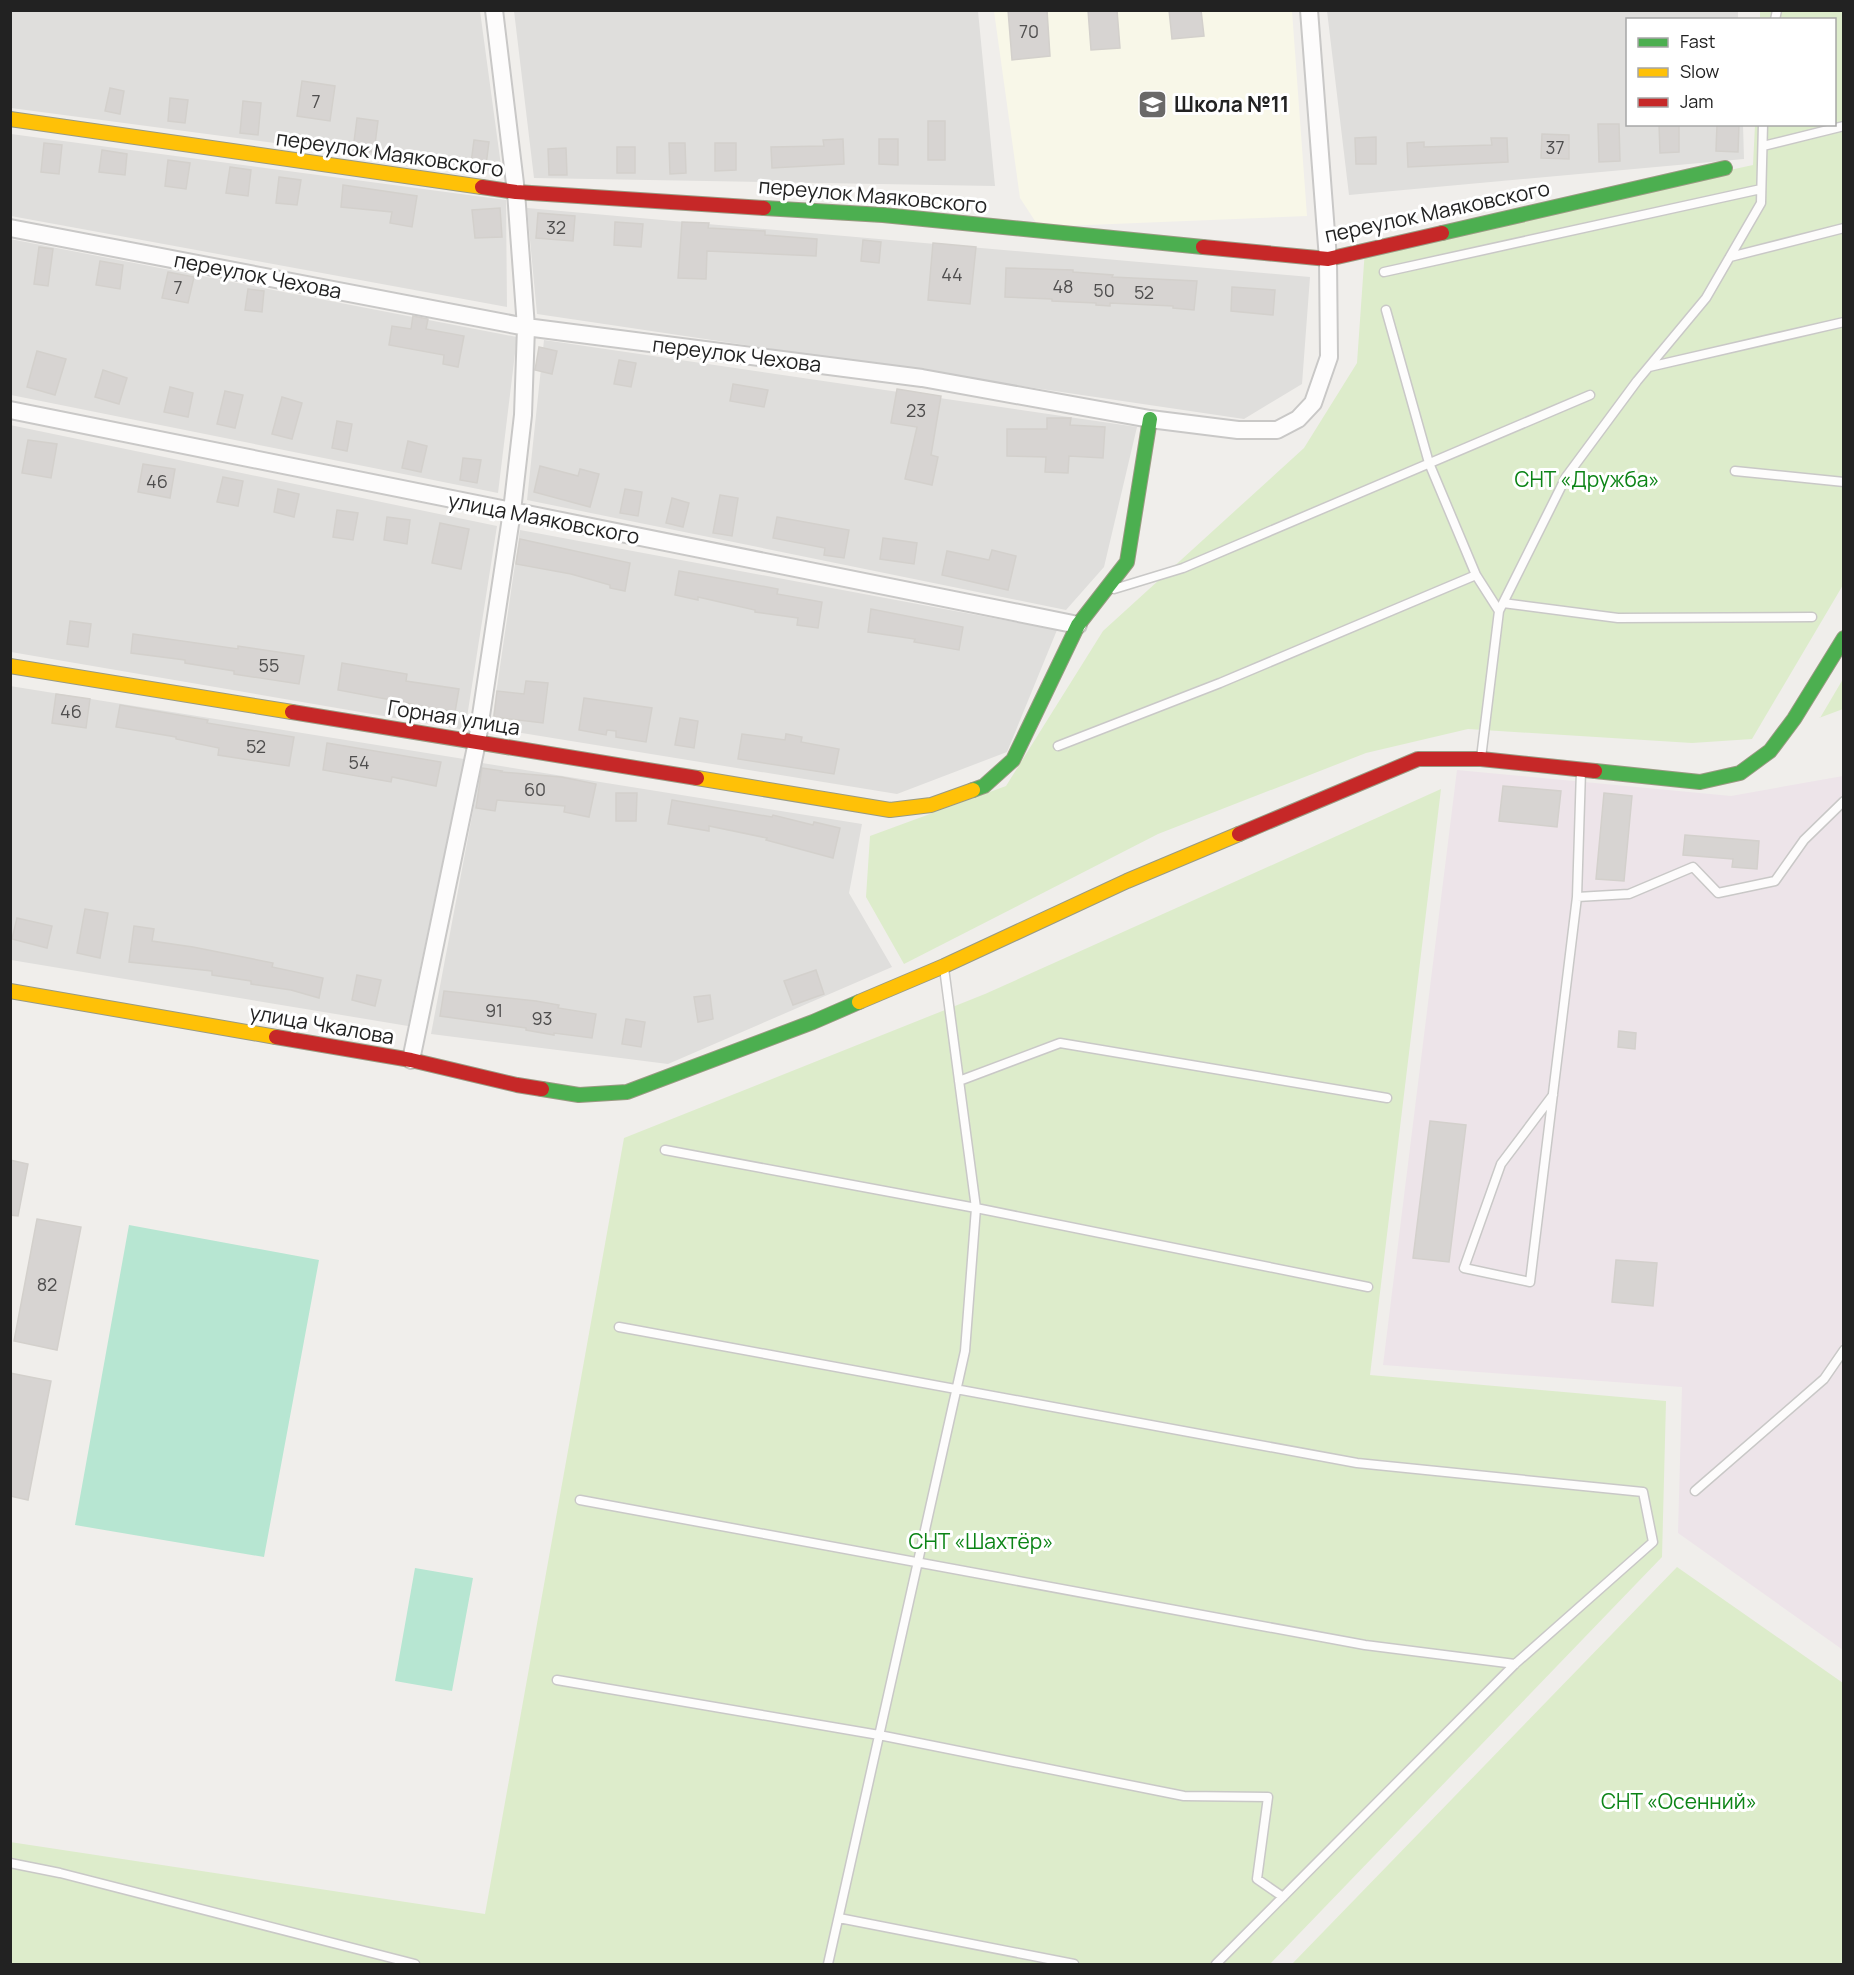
<svg xmlns="http://www.w3.org/2000/svg" width="1854" height="1975" font-family="Manrope,sans-serif">
<style>
.residential{fill:#dfdedc}
.industrial{fill:#ede4e9}
.education{fill:#f8f7e8}
.grass{fill:#ddeccb}
.pitch{fill:#b7e6d2}
.building{fill:#d7d4d2;stroke:#d3d0cc;stroke-width:1.5}
.lines{fill:none;stroke-linecap:round;stroke-linejoin:round}
.lane-casing{stroke:#c9c8c7;stroke-width:11}
.street-casing{stroke:#c9c8c7;stroke-width:20}
.fast-casing{stroke:#999a82;stroke-width:16}
.slow-casing{stroke:#999a82;stroke-width:16}
.jam-casing{stroke:#999a82;stroke-width:16}
.lane{stroke:#fdfcfc;stroke-width:8}
.street{stroke:#fdfcfc;stroke-width:16}
.fast{stroke:#4caf50;stroke-width:14}
.slow{stroke:#ffc107;stroke-width:14}
.jam{stroke:#c62828;stroke-width:14}
.labels{text-anchor:middle;dominant-baseline:central;stroke-width:6;stroke-linejoin:round;paint-order:stroke}
.number-label{font-size:18px;fill:#4f4e4e}
.poi-label{font-size:21px;font-weight:bold;fill:#222;stroke:#fff;text-anchor:start}
.street-label{font-size:21px;fill:#222;stroke:#fff}
.park-label{font-size:21px;fill:#0c8416;stroke:#fff}
</style>
<rect width="100%" height="100%" fill="#f0eeeb"/>
<path class="residential" d="M11 11H480L502 173 11 108Z
M514 11H978L995 186 534 178Z
M1327 11H1738V19L1628 20V124L1743 125 1744 159 1349 195Z
M11 134 506 200 507 307 11 216Z
M527 208 1310 277 1302 384 1244 419 537 314Z
M10 239 517 337 498 493 11 395Z
M544 340 1137 427 1104 567 1066 610 527 500Z
M10 425 497 526 465 730 11 652Z
M520 530 1057 630 1007 752 897 794 491 728Z
M10 686 464 759 408 1026 11 960Z
M482 763 862 824 849 893 892 967 668 1064 431 1034Z"/>
<path class="industrial" d="M1457 770 1731 796 1843 776V1650L1678 1533 1682 1387 1383 1365Z"/>
<path class="education" d="M994 11H1292L1307 216 1039 227 1020 198Z"/>
<path class="grass" d="M1760 11H1843V585L1752 739 1692 743 1468 729 1366 753 1158 834 904 964 866 897 870 836 1006 786 1103 631 1304 448 1357 363 1365 249 1753 165 1755 125 1834 124V20L1760 19Z
M1843 679V709L1819 718H1820Z
M1441 789 1370 1375 1666 1401 1662 1557 1270 1964H11L10 1842 485 1914 624 1138 985 994Z
M1677 1567 1843 1683V1964H1292Z"/>
<path class="pitch" d="M129 1225 319 1260 264 1557 75 1525Z
M415 1568 473 1578 452 1691 395 1681Z"/>
<path class="building" d="M1008 10H1047L1050 56 1012 60Z
M1088 10H1117L1120 48 1091 50Z
M1169 10H1201L1204 36 1172 39Z
M302 81 335 86 330 121 297 116Z
M110 88 124 91 120 114 105 111Z
M170 98 188 100 185 123 168 121Z
M243 101 261 103 258 135 240 133Z
M357 118 378 121 374 152 353 150Z
M928 121H945V160H928Z
M1598 124H1619L1620 161 1599 162Z
M1659 124H1679V152L1660 153Z
M1717 124H1739L1738 152 1716 151Z
M1542 134 1569 135V159L1541 158Z
M1376 137V164H1356L1355 138Z
M1491 138H1507L1508 162 1408 167 1407 143 1424 142V147L1492 145Z
M843 139 844 164 772 168 771 147 824 146 823 140Z
M879 139H898V165L879 164Z
M474 140 489 142 486 165 471 163Z
M44 143 62 145 59 174 41 172Z
M669 143H685L686 173 670 174Z
M715 143H736V170L715 171Z
M617 147H635V173H617Z
M566 148 567 175H549L548 149Z
M102 150 127 154 125 175 99 172Z
M168 160 190 163 186 189 165 186Z
M230 167 251 170 248 196 226 193Z
M279 177 301 180 297 205 276 203Z
M343 185 417 196 412 227 390 223 392 212 341 207Z
M500 208 502 237 475 238 472 210Z
M538 213 575 216 573 241 536 238Z
M615 222 643 224 641 247 614 245Z
M682 222 709 223 708 228 765 231V235L817 239 816 256 707 251 706 279 678 278Z
M863 240 881 242 879 263 861 261Z
M933 243 976 247 970 304 928 300Z
M39 247 53 249 48 286 34 284Z
M100 261 123 265 120 289 96 285Z
M1006 268 1073 270V272L1113 275 1112 277 1197 281 1194 310 1173 308V306L1110 303V306L1096 305V303L1052 301V299L1005 297Z
M168 272 194 277 188 303 162 298Z
M1232 287 1275 290 1273 315 1231 311Z
M248 289 264 291 262 312 245 310Z
M413 316 428 319 426 329 464 336 458 367 443 364 444 355 389 345 392 326 411 329Z
M539 347 557 351 552 374 535 370Z
M37 351 66 359 55 395 27 387Z
M619 360 636 363 631 387 614 384Z
M103 370 127 378 119 404 95 397Z
M733 384 768 390 764 407 730 401Z
M170 387 193 393 188 417 164 412Z
M897 389 941 396 931 455 938 457 932 485 905 479 917 427 891 423Z
M225 391 243 395 235 428 217 424Z
M282 397 302 403 292 439 272 434Z
M1047 418H1071L1070 425 1105 427 1103 458 1069 456 1068 473 1045 472 1046 457 1007 456V429H1047Z
M337 421 352 424 347 451 332 448Z
M28 440 57 444 51 478 22 473Z
M408 441 427 446 421 472 402 468Z
M463 458 481 460 477 483 460 480Z
M143 464 175 469 170 498 138 492Z
M540 466 578 476 580 469 599 474 590 507 534 492Z
M223 477 243 481 238 506 217 502Z
M278 489 299 494 294 517 274 512Z
M625 489 642 492 638 516 620 513Z
M720 495 738 498 732 536 713 533Z
M672 498 689 503 683 527 666 523Z
M337 510 358 513 353 540 333 537Z
M387 517 410 520 407 544 384 540Z
M777 517 849 530 844 558 824 555 825 548 773 538Z
M440 523 469 529 461 569 432 563Z
M883 538 917 543 914 564 880 559Z
M520 539 630 563 625 591 610 588V585L571 574 516 564Z
M992 550 1016 556 1008 590 942 575 947 551 989 560Z
M679 571 778 589 777 594 822 602 818 628 797 625 798 618 755 612V610L698 597V600L675 595Z
M871 609 963 627 959 650 914 642 915 639 868 632Z
M70 621 91 624 88 647 67 644Z
M133 634 238 649V646L304 656 299 684 234 674V671L185 663V660L131 653Z
M342 663 407 674 406 681 459 689 455 712 338 690Z
M526 681 548 683 543 723 494 717 497 691 524 694Z
M56 694 90 699 86 728 52 723Z
M584 698 652 708 646 742 616 737V731L607 730 606 735 579 730Z
M120 705 208 720 207 723 294 737 289 766 218 755 219 748 176 739V737L116 727Z
M680 718 698 721 694 748 675 745Z
M742 734 785 740 786 734 802 737 801 742 839 749 834 774 738 759Z
M327 743 441 762 436 786 392 777 391 782 323 770Z
M482 768 502 771 501 772 561 777 596 784 589 817 564 812 565 806 497 800 495 811 476 808Z
M1503 786 1561 791 1557 827 1499 821Z
M616 793H637L636 821H616Z
M1604 793 1632 796 1624 881 1596 879Z
M672 800 772 817 773 815 813 825 814 822 840 828 833 858 766 840 767 838 709 826V831L668 824Z
M1685 835 1759 841 1757 869 1732 867 1733 859 1683 855Z
M85 909 108 913 100 958 77 953Z
M17 918 52 926 47 948 12 939Z
M134 926 154 929 152 941 193 947 273 963 272 967 323 978 319 998 291 990 251 984V981L212 975V971L129 962Z
M816 970 824 994 793 1005 784 981Z
M357 975 381 980 375 1006 352 1000Z
M444 991 536 1001 559 1005 558 1008 596 1014 592 1038 554 1033V1035L526 1030V1028L440 1016Z
M710 995 713 1019 698 1022 694 997Z
M626 1019 645 1022 641 1047 622 1044Z
M1619 1031 1636 1033 1635 1049 1618 1047Z
M1430 1121 1466 1125 1449 1262 1413 1258Z
M10 1160 28 1164 18 1216 10 1215Z
M37 1219 81 1227 57 1350 14 1341Z
M1616 1260 1657 1263 1653 1306 1612 1302Z
M10 1373 51 1381 28 1500 10 1496Z"/>
<g class="lines">
<defs>
<path id="lane" d="M1775 20 1777 10
M1763 146 1844 126
M1730 257 1844 228
M1384 272 1761 189
M1386 310 1429 463 1476 575 1499 611
M1649 367 1844 322
M1735 471 1844 482
M1114 589 1183 568 1590 395
M1503 603 1618 618 1812 617
M1058 746 1220 683 1476 575
M1481 758 1499 611 1566 477 1637 381 1706 298 1761 203 1763 124
M1581 770 1577 897 1629 894 1693 867 1718 893 1775 881 1804 840 1844 801
M959 1081 1060 1043 1387 1098
M1553 1095 1501 1164 1464 1268 1530 1282 1577 897
M665 1150 976 1208 1368 1287
M619 1327 1357 1463 1643 1492 1653 1542 1515 1664 1216 1964
M1695 1491 1824 1379 1844 1350
M580 1500 1365 1645 1515 1664
M557 1680 879 1735 1184 1796 1268 1797 1257 1879 1283 1897
M10 1863 60 1873 415 1964
M839 1918 1074 1964
M828 1964 965 1351 976 1208 944 968"/>
<path id="street" d="M10 228 526 327 922 378 1150 419 1238 430H1277L1298 419 1313 403 1329 357 1328 259 1309 10
M10 410 1078 625
M411 1060 477 742 512 511 523 415 526 327 516 192 494 10"/>
<path id="fast" d="M764 208 883 215 1203 247
M1442 233 1725 168
M1595 771 1700 782 1740 773 1770 751 1794 719 1844 638
M973 790 984 786 1013 760 1078 625 1127 562 1150 419
M542 1089 579 1095 627 1092 813 1022 859 1002"/>
<path id="slow" d="M10 119 482 187
M10 666 292 712
M697 778 890 810 931 805 973 790
M10 991 276 1037
M859 1002 944 966 1127 881 1239 834"/>
<path id="jam" d="M482 187 516 192 764 208
M1203 247 1328 259 1442 233
M292 712 697 778
M1239 834 1418 759H1481L1595 771
M276 1037 411 1060 517 1085 542 1089"/>
</defs>
<use href="#lane" class="lane-casing"/>
<use href="#street" class="street-casing"/>
<use href="#fast" class="fast-casing"/>
<use href="#slow" class="slow-casing"/>
<use href="#jam" class="jam-casing"/>
<use href="#lane" class="lane"/>
<use href="#street" class="street"/>
<use href="#fast" class="fast"/>
<use href="#slow" class="slow"/>
<use href="#jam" class="jam"/>
</g>
<defs>
<symbol id="school-square" viewBox="-11 -11 22 22"><rect x="-9" y="-9" width="18" height="18" rx="4" fill="#6a6968" stroke="#fff"/><path d="M0-5L7-2L0 1L-7-2ZM-4 1L0 2.5L4 1V4Q0 6-4 4Z" fill="#fff"/></symbol>
</defs>
<g fill-rule="evenodd">
<use href="#school-square" x="1136" y="88" width="33" height="33"/>
</g>
<g class="labels">
<g class="number-label">
<text x="1029" y="31">70</text>
<text x="316" y="101">7</text>
<text x="1555" y="147">37</text>
<text x="556" y="227">32</text>
<text x="952" y="274">44</text>
<text x="1063" y="286">48</text>
<text x="178" y="287">7</text>
<text x="1104" y="290">50</text>
<text x="1144" y="292">52</text>
<text x="916" y="410">23</text>
<text x="157" y="481">46</text>
<text x="269" y="665">55</text>
<text x="71" y="711">46</text>
<text x="256" y="746">52</text>
<text x="359" y="762">54</text>
<text x="535" y="789">60</text>
<text x="494" y="1010">91</text>
<text x="542" y="1018">93</text>
<text x="47" y="1284">82</text>
</g>
<g class="poi-label">
<text x="1174" y="104">Школа №11</text>
</g>
<g class="street-label">
<text transform="translate(390 153) rotate(8)">переулок Маяковского</text>
<text transform="translate(873 195) rotate(5)">переулок Маяковского</text>
<text transform="translate(1437 211) rotate(-12)">переулок Маяковского</text>
<text transform="translate(258 275) rotate(11)">переулок Чехова</text>
<text transform="translate(737 354) rotate(7)">переулок Чехова</text>
<text transform="translate(544 518) rotate(11)">улица Маяковского</text>
<text transform="translate(454 717) rotate(9)">Горная улица</text>
<text transform="translate(322 1024) rotate(10)">улица Чкалова</text>
</g>
<g class="park-label">
<text x="1587" y="479">СНТ «Дружба»</text>
<text x="981" y="1541">СНТ «Шахтёр»</text>
<text x="1679" y="1801">СНТ «Осенний»</text>
</g>
</g>
<rect width="1854" height="1975" fill="none" stroke="#222222" stroke-width="24"/>
<rect x="1626" y="18" width="210" height="108" fill="#ffffff" stroke="#a7a7a7" stroke-width="1.5"/>
<rect x="1638" y="38" width="30" height="9" fill="#4caf50" stroke="#a7a7a7" stroke-width="1.5"/>
<text x="1680" y="48" font-size="18" fill="#222222">Fast</text>
<rect x="1638" y="68" width="30" height="9" fill="#ffc107" stroke="#a7a7a7" stroke-width="1.5"/>
<text x="1680" y="78" font-size="18" fill="#222222">Slow</text>
<rect x="1638" y="98" width="30" height="9" fill="#c62828" stroke="#a7a7a7" stroke-width="1.5"/>
<text x="1680" y="108" font-size="18" fill="#222222">Jam</text>
</svg>
